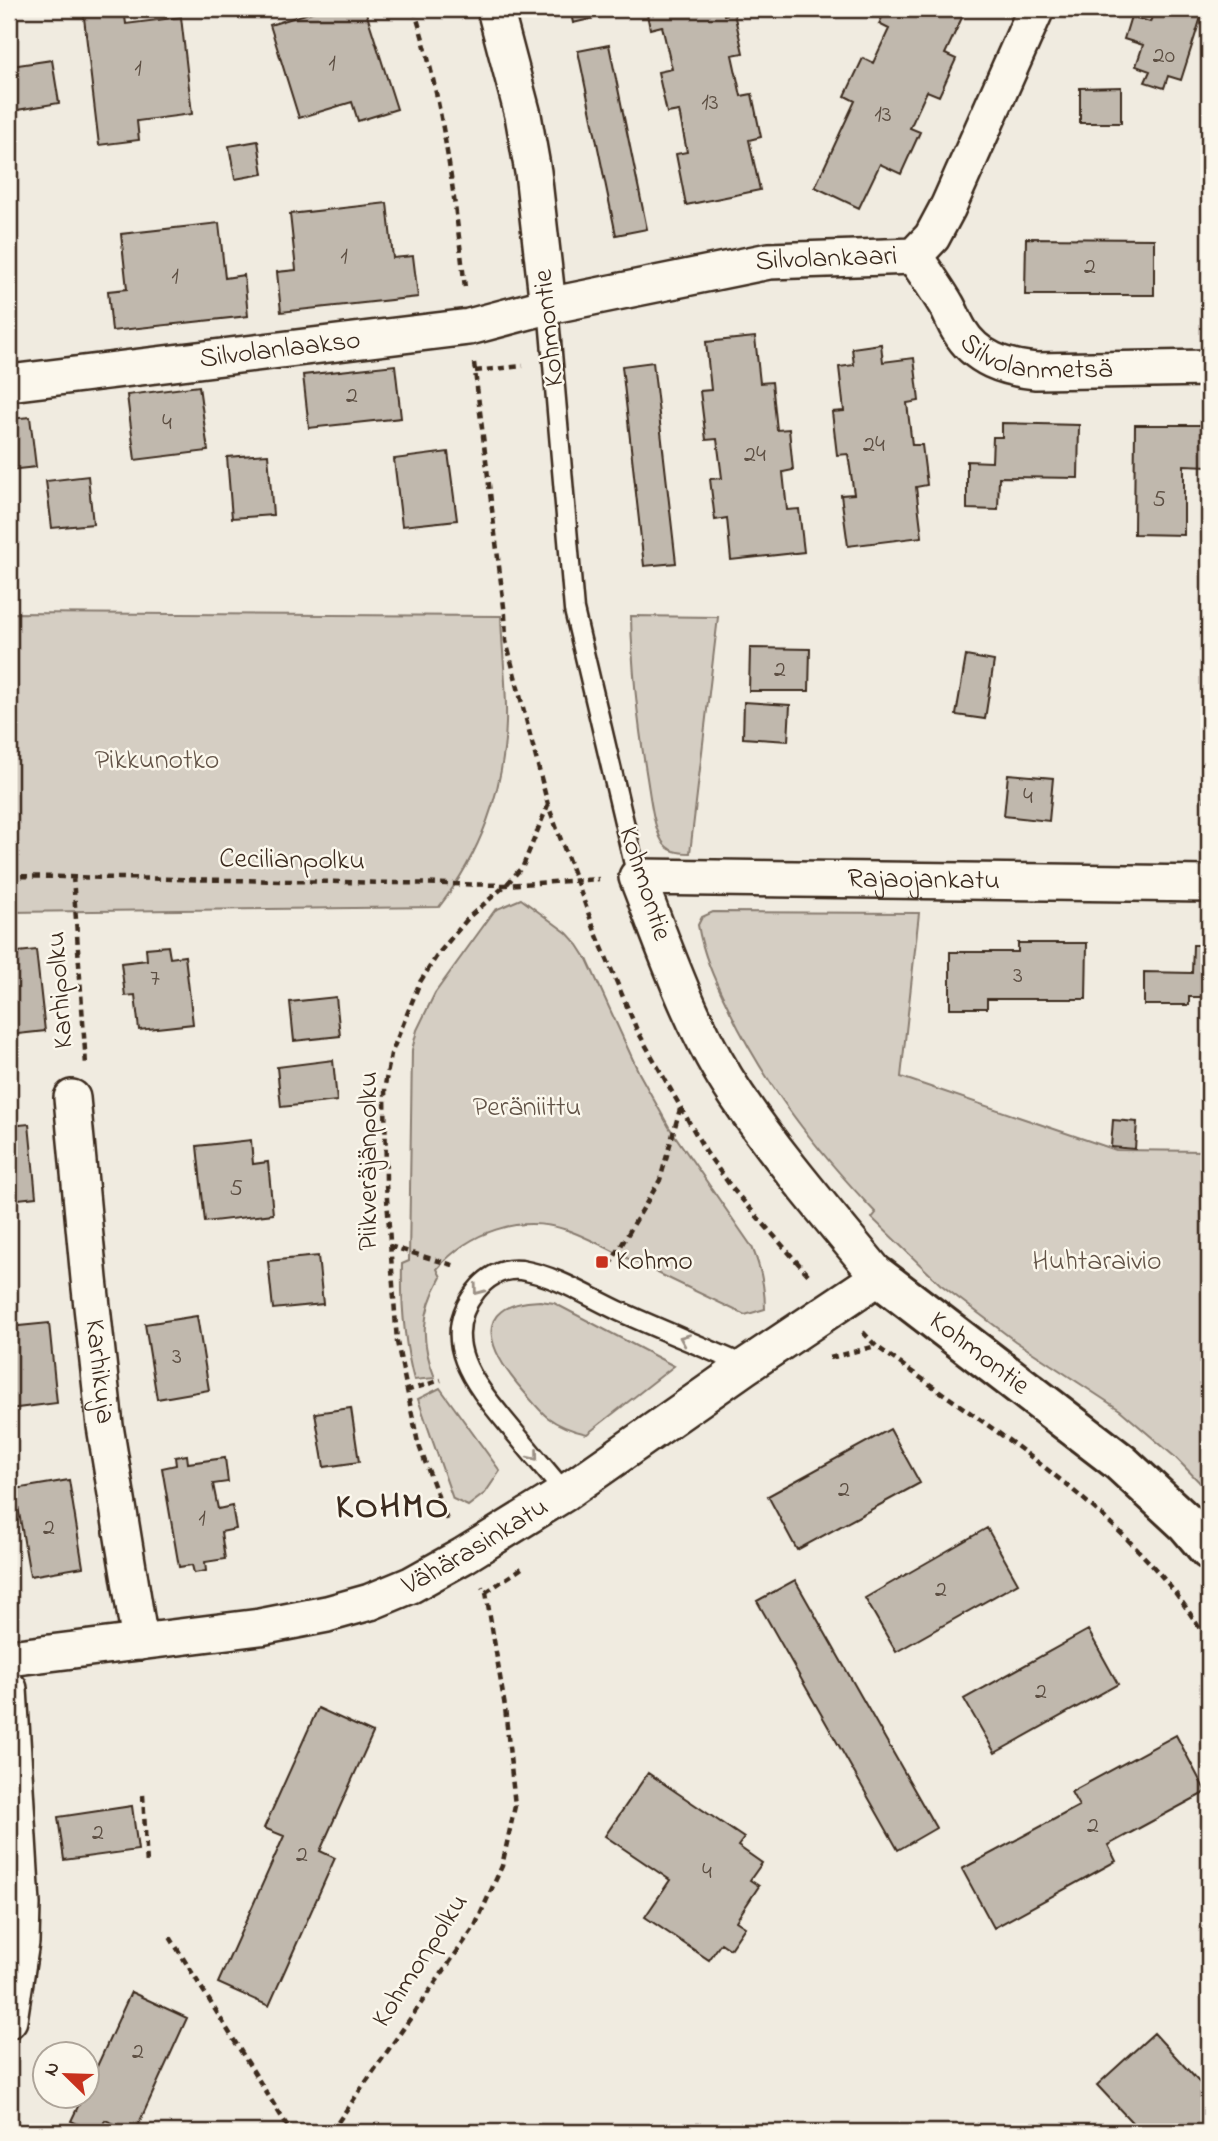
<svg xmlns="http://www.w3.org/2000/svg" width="1218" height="2141" font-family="'Indie Flower',sans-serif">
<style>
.green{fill:#d5cec3;stroke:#887c70;stroke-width:2}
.building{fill:#c0b8ad;stroke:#3b2a1e;stroke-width:2}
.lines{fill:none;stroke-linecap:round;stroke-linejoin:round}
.service-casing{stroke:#3b2a1e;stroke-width:23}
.minor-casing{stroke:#3b2a1e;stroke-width:40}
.tertiary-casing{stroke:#3b2a1e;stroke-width:44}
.path{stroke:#3b2a1e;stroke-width:4.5;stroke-dasharray:7 5;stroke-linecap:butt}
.service{stroke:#fbf7ec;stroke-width:18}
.minor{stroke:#fbf7ec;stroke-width:35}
.tertiary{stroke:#fbf7ec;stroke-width:38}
.oneway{stroke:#9b9085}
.poi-dot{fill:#c8321e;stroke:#fbf7ec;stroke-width:2.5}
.labels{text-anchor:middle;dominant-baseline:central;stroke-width:5;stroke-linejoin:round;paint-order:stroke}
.number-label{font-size:24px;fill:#5c4e42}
.street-label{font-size:28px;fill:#3b2a1e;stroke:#fbf7ec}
.park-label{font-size:28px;fill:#625347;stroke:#fbf7ec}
.poi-label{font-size:28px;fill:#3b2a1e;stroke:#fbf7ec;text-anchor:start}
.district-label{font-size:35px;font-weight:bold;letter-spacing:2px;fill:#3b2a1e;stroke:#fbf7ec}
</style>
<rect width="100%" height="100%" fill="#f0ebe0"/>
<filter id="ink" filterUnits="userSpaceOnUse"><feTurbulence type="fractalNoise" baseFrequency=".0143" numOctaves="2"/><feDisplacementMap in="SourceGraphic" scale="14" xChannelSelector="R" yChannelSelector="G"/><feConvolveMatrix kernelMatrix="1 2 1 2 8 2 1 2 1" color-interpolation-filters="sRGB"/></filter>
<g filter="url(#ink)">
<path class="green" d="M9 613 501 616C502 651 507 688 506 723 504 791 480 854 439 907L9 912Z
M631 616 718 617 690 853C679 853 668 852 662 841 653 825 650 796 647 778 638 724 632 671 631 616Z
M521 899 567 933 578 945 587 959 639 1073 669 1127 752 1247C761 1268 765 1286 765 1309L745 1315C710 1298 675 1281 639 1264 616 1253 592 1239 567 1230 519 1214 469 1232 437 1269L441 1277C421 1313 420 1340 435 1378L414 1380C404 1342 401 1303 402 1264L409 1261 412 1050 417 1030 435 993 495 910Z
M713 912 919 913 901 1077 1116 1150 1209 1151V1492L1175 1457 1120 1410 1015 1341 940 1284 872 1218 876 1213C816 1150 764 1084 727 1005 714 979 703 954 698 925L702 917Z
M540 1301 554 1303 674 1366 587 1434C573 1431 559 1426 547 1417 539 1410 532 1401 525 1393 492 1356 464 1304 540 1301Z
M440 1388 500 1471 485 1493 468 1506 453 1499 418 1399Z"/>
<path class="building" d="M83 9H124L126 24 181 17 192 114 137 121 139 140 99 145Z
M322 9H365L397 109 358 121 352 102 299 118 270 25Z
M570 9H601L603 16 573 23Z
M646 9H723L724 15 734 13 743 53 732 55 741 96 752 94 761 137 749 140 760 190 686 205 676 154 687 152 679 111 667 113 658 72 672 69 662 26 650 29Z
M886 9H966L945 54 956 59 939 96 927 91 910 128 920 132 901 174 880 164 859 208 815 187 855 101 845 96 863 58 873 63 889 29 879 24Z
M1155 9H1189L1202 14 1181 80 1168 76 1164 88 1145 82 1150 71 1136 66 1143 45 1124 39 1131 16 1150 22Z
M609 45 647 229 616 235 578 51Z
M52 60 59 103 17 110 11 66Z
M1121 87V123H1080V88Z
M258 141 263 174 235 179 229 146Z
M387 203 393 258 413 256 418 297 281 312 277 272 296 270 290 214Z
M219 223 225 278 244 275 248 316 112 331 108 291 127 289 121 234Z
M1026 238 1154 239V295H1025Z
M9 265 15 322 9 323Z
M755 337 760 383 772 382 777 430 789 429 793 470 783 472 787 510 799 509 804 552 731 560 727 518 715 520 710 479 722 478 717 439 706 440 700 391 711 390 706 342Z
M881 344 883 362 914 358 919 401 907 403 912 445H922L927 485 916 487 922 537 848 546 841 495 854 494 848 454 837 455 832 412 844 411 839 367 854 365 852 348Z
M653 362 676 563 644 566 622 366Z
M395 365 401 418 309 428 303 375Z
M199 386 208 451 135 460 127 395Z
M30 417 36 467 9 470V419Z
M1002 423 1079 425 1078 478 999 477 998 510 967 509V461L992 462 993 437H1002Z
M1135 425H1209V466L1184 465V535L1134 534Z
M448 452 457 520 402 526 394 459Z
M268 454 273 515 232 518 227 457Z
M88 476 93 524 52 528 46 481Z
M750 648 810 649 809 691H749Z
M966 656 994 661 985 719 956 715Z
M744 702 790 705 788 741 743 738Z
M1209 759V802L1204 801Z
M1008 774 1053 778 1049 821 1004 816Z
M1018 943H1087L1086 999H987V1008H950V952H1018Z
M1193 945H1209V997H1189V1005H1144V972L1192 973Z
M168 946 170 958 185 956 193 1024 139 1030 135 995 125 996 121 963 147 960 146 948Z
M36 950 45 1031 9 1035V953Z
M336 997 340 1036 294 1041 290 1002Z
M333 1060 337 1101 281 1107 277 1067Z
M1113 1120 1137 1122 1135 1149 1111 1147Z
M29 1124 36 1197 9 1200V1126Z
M251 1140 253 1164 268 1162 273 1214 205 1222 197 1146Z
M318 1256 323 1304 273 1309 268 1261Z
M197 1316 209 1390 157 1399 145 1324Z
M49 1323 57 1403 9 1409V1327Z
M351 1408 359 1462 324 1467 315 1413Z
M890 1429 920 1483 797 1550 768 1496Z
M187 1455 188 1463 225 1458 228 1482 213 1484 218 1509 232 1506 236 1529 221 1532 225 1559 205 1562 206 1571 194 1573 192 1565 179 1567 162 1468 176 1465 175 1457Z
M69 1480 83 1567 30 1576 15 1489Z
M987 1528 1018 1583 896 1652 865 1598Z
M795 1580 936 1828 898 1850 757 1601Z
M1088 1630 1118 1684 995 1753 964 1699Z
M318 1708 373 1733 320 1851 335 1858 269 2006 218 1983 284 1836 264 1828Z
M1176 1735 1206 1792 1108 1845 1116 1861 994 1928 962 1869 1079 1806 1071 1792Z
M648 1773 744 1838 738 1846 762 1863 750 1880 759 1886 736 1921 745 1927 730 1949 721 1943 709 1960 645 1917 670 1880 605 1836Z
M132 1806 138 1850 64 1860 58 1817Z
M131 1992 187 2018 135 2132 105 2120 100 2132H95L71 2121 83 2096H88V2086Z
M1154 2033 1209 2093V2132H1141L1097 2085Z"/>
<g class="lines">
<defs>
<path id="service" d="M548 306 574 610 637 877
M565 1493C547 1471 528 1449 510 1427 478 1388 436 1342 476 1291 487 1277 502 1268 521 1270 557 1276 587 1296 619 1311 661 1330 704 1347 746 1366"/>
<g id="minor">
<path d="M495 9 523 115 533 172 548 306"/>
<path id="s1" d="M914 256C925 272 937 289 947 306 951 313 954 322 959 330 976 359 1005 368 1036 371L1209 368"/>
<path id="s2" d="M9 383 469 327 548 306 769 261 914 256 932 237 948 207 1036 9"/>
<path id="s3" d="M72 1098 89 1279 105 1426 140 1642"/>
<path id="s4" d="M9 1658 260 1627 327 1614 370 1602 411 1585 463 1556 565 1493 746 1366 879 1277C831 1218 780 1160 737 1096 692 1030 666 951 637 877L1209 884"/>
<path d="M9 1689 22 1904 21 1942 9 2020"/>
</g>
<g id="tertiary">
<path id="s5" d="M879 1277 1120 1462 1186 1523 1209 1550"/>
</g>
</defs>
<use href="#service" class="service-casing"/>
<use href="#minor" class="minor-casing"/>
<use href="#tertiary" class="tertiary-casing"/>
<path class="path" d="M414 9C443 100 454 193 465 288
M474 363 505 615 506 641 548 805 595 931 637 1030 706 1152 732 1188 811 1278
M475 371 523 366
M9 876 506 885 599 879
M73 876 86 1065
M389 1246 456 1266
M609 1266 660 1180 680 1109
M863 1332 876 1346C979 1421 1092 1489 1173 1590 1186 1606 1197 1625 1209 1642
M830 1358 876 1346
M406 1391 441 1380
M447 1520 418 1443 397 1342 386 1184 385 1085 391 1054 420 982 438 954 470 916 506 885 523 866 548 805
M486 1592 525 1566
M143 1795 147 1865
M170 1937 291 2132
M9 2131 12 2132
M331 2132 475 1926 502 1866 515 1806 505 1707 486 1592 482 1587"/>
<use href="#service" class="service"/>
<use href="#minor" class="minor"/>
<use href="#tertiary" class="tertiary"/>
</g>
<defs><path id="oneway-chevron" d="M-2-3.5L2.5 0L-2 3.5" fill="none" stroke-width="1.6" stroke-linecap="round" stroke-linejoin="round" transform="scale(1.75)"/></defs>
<g class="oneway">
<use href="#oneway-chevron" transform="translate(478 1290) rotate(127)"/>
<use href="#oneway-chevron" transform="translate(684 1339) rotate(-157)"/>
<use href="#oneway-chevron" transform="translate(534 1456) rotate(51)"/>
</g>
</g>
<rect class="poi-dot" x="595" y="1255" width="14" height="14" rx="3.5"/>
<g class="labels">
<g class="number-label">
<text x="1164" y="56">20</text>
<text x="332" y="64">1</text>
<text x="138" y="69">1</text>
<text x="710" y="103">13</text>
<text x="883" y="115">13</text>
<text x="344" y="257">1</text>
<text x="1090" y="267">2</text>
<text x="175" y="277">1</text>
<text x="352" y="396">2</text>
<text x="167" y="423">4</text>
<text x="874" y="445">24</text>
<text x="755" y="455">24</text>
<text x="1159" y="500">5</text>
<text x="780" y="670">2</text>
<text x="1028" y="797">4</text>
<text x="1018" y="976">3</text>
<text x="155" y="979">7</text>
<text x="236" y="1189">5</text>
<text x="177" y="1357">3</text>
<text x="844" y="1490">2</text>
<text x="202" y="1519">1</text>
<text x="49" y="1528">2</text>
<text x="941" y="1590">2</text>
<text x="1041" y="1692">2</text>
<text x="1093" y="1826">2</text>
<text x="98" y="1833">2</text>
<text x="302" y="1855">2</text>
<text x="707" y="1872">4</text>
<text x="138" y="2052">2</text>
</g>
<g class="street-label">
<text stroke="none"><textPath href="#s2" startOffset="828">Silvolankaari</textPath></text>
<text transform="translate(550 328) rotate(-96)">Kohmontie</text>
<text stroke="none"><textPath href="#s1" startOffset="175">Silvolanmetsä</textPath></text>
<text stroke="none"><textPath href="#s2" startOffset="273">Silvolanlaakso</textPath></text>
<text transform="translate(292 861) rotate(1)">Cecilianpolku</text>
<text stroke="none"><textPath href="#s4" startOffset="1729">Rajaojankatu</textPath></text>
<text transform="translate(644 884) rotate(72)">Kohmontie</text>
<text transform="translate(61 990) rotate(-94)">Karhipolku</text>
<text transform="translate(369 1161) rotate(-90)">Piikveräjänpolku</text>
<text stroke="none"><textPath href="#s5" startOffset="126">Kohmontie</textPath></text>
<text stroke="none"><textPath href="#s3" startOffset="275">Karhikuja</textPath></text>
<text stroke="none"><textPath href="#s4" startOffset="485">Vähärasinkatu</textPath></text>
<text transform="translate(421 1961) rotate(-57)">Kohmonpolku</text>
</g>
<g class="park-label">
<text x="157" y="761">Pikkunotko</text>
<text x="527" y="1108">Peräniittu</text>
<text x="1097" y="1262">Huhtaraivio</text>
</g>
<g class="poi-label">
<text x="616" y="1262">Kohmo</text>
</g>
<g class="district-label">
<text x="393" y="1508">KOHMO</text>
</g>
</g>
<rect width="1218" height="2141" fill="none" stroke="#fbf7ec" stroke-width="35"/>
<rect x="18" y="18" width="1183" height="2106" fill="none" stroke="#3b2a1e" stroke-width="2.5" filter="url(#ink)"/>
<g transform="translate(66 2075) rotate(293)"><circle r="33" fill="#fbf7ec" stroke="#aea59a" stroke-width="2"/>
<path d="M0-5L12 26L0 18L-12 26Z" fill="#c8321e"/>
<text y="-10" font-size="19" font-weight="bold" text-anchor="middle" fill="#3b2a1e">N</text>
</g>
</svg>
